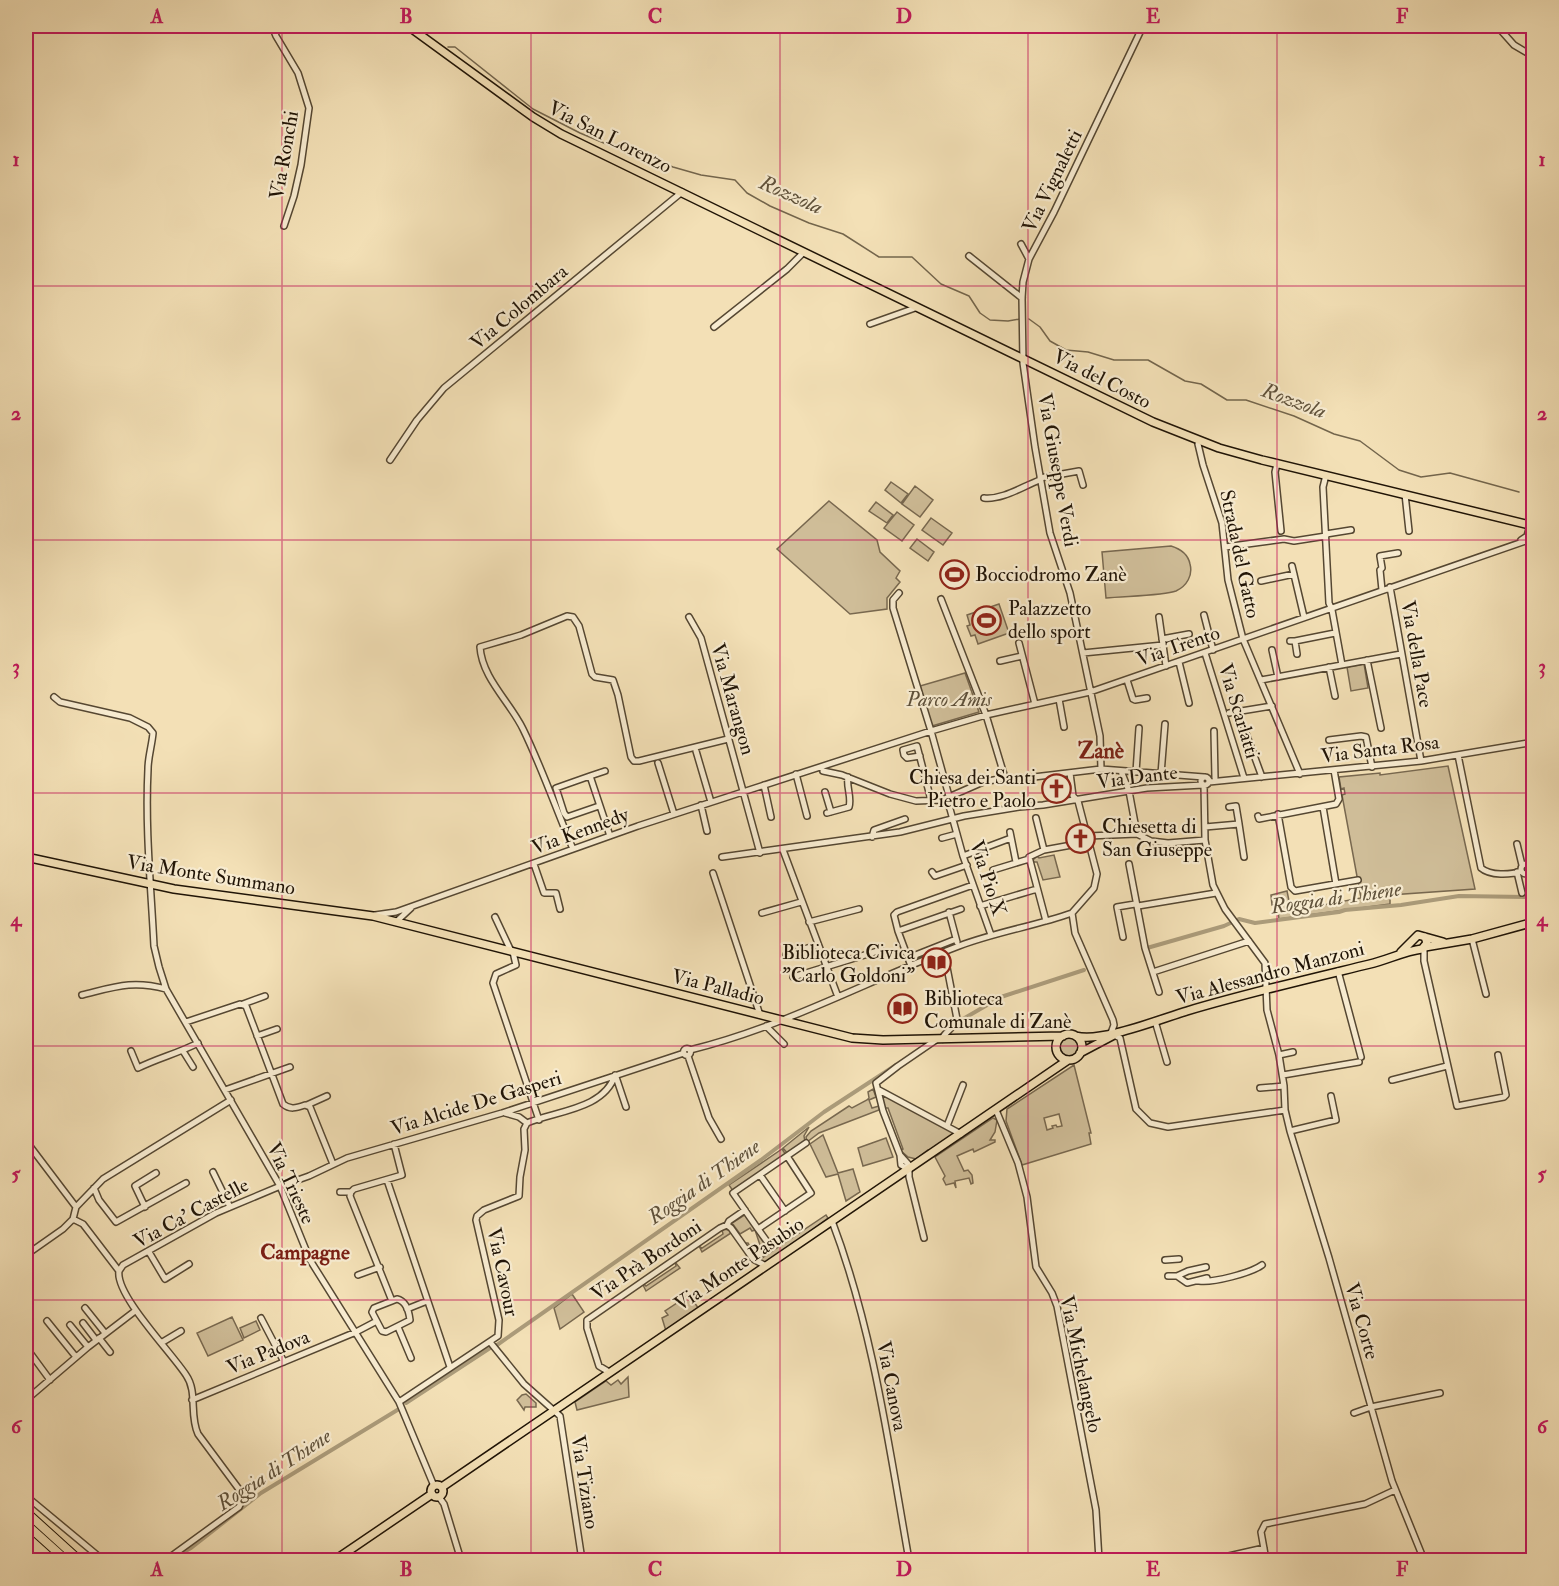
<svg xmlns="http://www.w3.org/2000/svg" width="1559" height="1586" font-family="'IM FELL Double Pica',serif">
<style>
.green{fill:#cfbd98;stroke:#78684f;stroke-width:1.5;fill-rule:evenodd}
.lines{fill:none;stroke-linecap:round;stroke-linejoin:round}
.stream{stroke:#73654c;stroke-width:1.5}
.canal{stroke:#ab9b7a;stroke-width:4}
.minor-casing{stroke:#554732;stroke-width:8}
.major-casing{stroke:#201406;stroke-width:10}
.highway-casing{stroke:#201406;stroke-width:10}
.minor{stroke:#f7ebd0;stroke-width:5}
.major{stroke:#f3e0b6;stroke-width:7}
.highway{stroke:#f3e0b6;stroke-width:8}
.grid{fill:none;stroke:#c2185b;stroke-width:1.5;stroke-opacity:0.55}
.labels{text-anchor:middle;dominant-baseline:central;stroke-width:4.5;stroke-linejoin:round;paint-order:stroke}
.street-label{font-size:20px;fill:#201406;stroke:#f7ebd0}
.poi-label{font-size:20px;fill:#201406;stroke:#f7ebd0;text-anchor:start}
.park-label{font-size:20px;font-style:italic;fill:#5d4f39;stroke:#f7ebd0}
.water-label{font-size:21px;font-style:italic;fill:#5f513a;stroke:#f7ebd0}
.neighbourhood-label{font-size:21px;font-weight:bold;fill:#7a1f14;stroke:#f7ebd0}
.quarter-label{font-size:22px;font-weight:bold;fill:#7a1f14;stroke:#f7ebd0}
.neatline{fill:none;stroke:#c2185b;stroke-width:2}
.grid-label{font-size:20px;text-anchor:middle;font-weight:bold;fill:#c2185b}
</style>
<rect width="100%" height="100%" fill="#f3e0b6"/>
<filter id="stains"><feTurbulence type="fractalNoise" baseFrequency=".00333" numOctaves="4"/><feColorMatrix values="0 0 0 0 .2 0 0 0 0 .09 0 0 0 0 .02 0 0 0 .5 -.17"/></filter>
<radialGradient id="worn" r=".72"><stop offset=".6" stop-color="#630" stop-opacity="0"/><stop offset="1" stop-color="#630" stop-opacity=".3"/></radialGradient>
<path class="green" d="M891 482 908 494 901 503 885 490Z
M915 486 933 500 920 517 902 504Z
M829 501 877 540 880 552 900 571 896 578 900 582 887 598V609L850 614 777 549Z
M876 502 893 515 887 523 869 511Z
M897 512 914 525 902 541 884 528Z
M931 518 952 533 943 545 922 530Z
M917 539 934 552 928 561 910 548Z
M1171 546C1181 549 1188 554 1190 564 1193 575 1187 586 1176 591 1163 596 1122 596 1106 598L1102 552Z
M999 604 1009 633 978 644 975 635 971 636 967 626 970 625 967 615Z
M1364 664 1368 688 1351 691 1347 667Z
M965 673 979 712 932 726 920 686Z
M1448 766 1475 889 1390 895V904L1279 919 1277 905H1272L1271 895 1287 891 1291 911 1361 898 1342 795 1345 794 1344 788 1341 789 1339 777 1380 773V775Z
M1054 855 1060 877 1043 880 1037 862H1034L1033 860 1037 856 1039 858Z
M1060 1047a9 9 0 1 1 18 0a9 9 0 1 1-18 0Z
M1074 1065 1091 1133H1089L1091 1144 1022 1165 1006 1121 1007 1109ZM1059 1114 1062 1126 1057 1127 1056 1125 1052 1126 1053 1128 1047 1130 1044 1118Z
M873 1089 876 1097 869 1100 872 1108 879 1106V1110L819 1133 807 1142 806 1137 811 1131 849 1106 852 1108 867 1100 869 1098 868 1092Z
M883 1095 955 1133 932 1152 928 1150 916 1159 908 1157 900 1150 903 1149 888 1108H884L881 1097Z
M993 1118 997 1120 995 1132 990 1140H995V1142L974 1152 973 1149 957 1156 964 1171 968 1170 972 1175 973 1183 971 1184 969 1178 955 1181 956 1188 954 1183 946 1185 943 1179 945 1176 935 1157Z
M809 1127 804 1136 805 1142 788 1154 783 1148Z
M823 1135 838 1173 853 1169 860 1192 846 1201 838 1174 826 1177 810 1144Z
M886 1138 893 1157 863 1166 858 1148Z
M782 1149 786 1155 733 1191 729 1185Z
M746 1214 766 1244 754 1252 759 1260 826 1215 828 1218 766 1264 758 1261 745 1243H748L751 1248 760 1245 755 1230 752 1231 750 1228 740 1234 732 1223Z
M723 1229 729 1230 731 1233 702 1252 699 1246 702 1248 723 1234 722 1230Z
M675 1262 680 1268 646 1291 643 1285 644 1284 646 1286 676 1266Z
M572 1294 584 1312 560 1329 554 1308Z
M689 1295 699 1309 666 1331 662 1318 668 1315 665 1311Z
M232 1317 243 1340 208 1356 197 1333Z
M256 1321 260 1330 244 1338 240 1328Z
M628 1377 629 1397 577 1410 575 1402 606 1381 611 1385 618 1380 621 1384Z
M526 1394 536 1403V1407H525L524 1410 517 1400 522 1395Z"/>
<g class="lines">
<path class="stream" d="M448 47H455L533 109 580 133 611 146 628 149 673 167 701 175 735 180 747 193 770 206 809 223 843 234 879 257H912L941 284 969 296 980 313 990 320 1008 321 1020 319
M1029 319 1040 327 1050 341 1066 350 1088 352 1114 360H1148L1185 381 1201 384 1227 400H1246L1294 416 1334 434 1360 441 1399 470 1421 477 1450 473 1519 492"/>
<path class="canal" d="M1147 948 1224 926 1239 919 1255 923 1339 912 1345 910 1401 905 1459 896 1534 897
M963 1019 1001 997 1084 970
M497 1345 761 1160 824 1112 896 1065
M406 1403 490 1348
M169 1560 191 1548 261 1493 399 1409"/>
<defs>
<path id="minor" d="M272 26 276 36 298 73 309 108 301 165 294 196 284 226
M1497 26 1514 45 1534 57
M1021 244 1029 259
M969 256 1022 298
M870 324 915 308
M714 327 787 269 804 252
M1199 441 1198 444 1203 465 1222 523 1228 580 1243 639 1300 774
M390 460 417 420 444 388 682 192
M1277 464 1275 472 1281 531
M1326 475 1323 487 1329 603 1332 610 1342 665
M1040 478 1079 471 1083 485
M1405 494 1409 531
M984 498C1003 500 1023 486 1040 480
M1326 534 1351 530
M1521 540 1527 536 1530 525
M1225 547 1284 539 1294 541 1326 536
M1292 566 1304 617
M1261 581 1294 574
M1390 587 1421 761
M1382 590 1380 570 1382 568 1380 556 1398 553
M899 593 893 600V608L931 731 949 796
M941 599 986 715 1005 778
M1204 615 1213 650
M689 617 701 638 760 853
M1159 617 1166 666
M1162 639 1189 634
M1290 641H1295L1297 654
M1295 641 1335 633
M1019 643 1035 704
M1272 650 1278 677
M1083 653 1163 645
M1205 653 1244 778
M1367 660 1381 728
M1000 661 1022 656
M1179 662 1189 703
M1329 667 1335 696
M1127 680 1133 699 1135 700 1147 698
M1261 680 1401 654
M54 697 60 702 130 718 148 727 153 733C152 745 148 757 148 769 145 828 151 887 154 946L159 967 166 989 280 1186 310 1260 399 1402 434 1486
M1059 699 1064 727
M1229 713 1272 706
M1244 728 1262 777
M1214 731 1215 778
M1329 740 1361 736 1366 737 1372 767
M696 751 711 802
M1458 755 1481 868C1490 876 1511 875 1521 871
M920 756 907 758 904 755 903 750 917 746 931 800
M658 763 674 814
M1101 769 1100 736 1070 593 1050 533 1035 447 1023 363 1022 298 1023 282 1029 259 1054 212 1143 26
M605 771 590 776 610 836
M823 771 842 775 890 794 916 801 942 800 983 782 999 779H1017L1101 769 1204 777
M1121 771 1129 791 1137 834
M1136 772 1139 728
M1070 773 1073 796 1078 801 1097 874 1094 888 1072 913 1075 933 1113 1020 1114 1025 1111 1033
M796 774 807 816
M1161 774 1165 724
M590 776 556 788 564 813 567 817 599 806
M1201 781a4 4 0 1 1 8 0a4 4 0 1 1-8 0Z
M1209 782 1421 761 1534 742
M764 785 771 817
M1204 785 1205 840 1213 885 1225 909 1265 963 1267 1010 1279 1055 1284 1086 1285 1110 1290 1131 1329 1258 1392 1481 1424 1560
M825 792 831 812
M942 800 948 804 950 809 963 856 991 935
M701 805 707 831
M1229 807 1236 806 1239 824
M1323 807 1336 884
M827 813 849 807C852 797 846 787 848 777
M1278 814 1291 887 1295 891 1358 880
M1258 816 1259 819 1336 804 1339 799 1334 770
M1036 818 1044 850
M1205 827 1239 824 1244 857
M1010 832 1016 862
M1088 836 1137 834 1151 841 1168 843 1205 840
M872 837 874 830 905 819
M942 838 957 834
M1517 844 1522 865
M573 849C556 809 542 768 523 729 510 702 482 678 480 647L521 635 567 616 573 617 579 626 592 674 595 677 613 680 618 695 631 757 634 761H639L728 739
M783 850 838 997
M963 856 1011 838
M722 857 900 832 964 816 1019 807 1043 805 1147 788 1203 785
M1521 869a5 5 0 1 1 10 0a5 5 0 1 1-10 0Z
M534 864 544 893H556L560 909
M1129 864 1145 948 1159 992
M993 870 1029 859
M932 872 935 876 967 865
M1517 872 1522 893
M713 873 760 1015
M980 906 1037 889
M949 912 957 942
M762 913 801 902
M375 915 396 912 638 826 931 731 986 715 1090 692 1534 538
M495 917 511 951
M1046 921 1029 857 1044 850 1088 842
M396 922 411 908
M809 922 859 909
M898 931 961 909
M1123 937 1117 907 1135 904 1138 906 1216 893
M1472 939 1486 994
M1424 948V961L1457 1106 1504 1097 1506 1095 1498 1055
M513 952 516 965 496 974 493 983 539 1120
M786 955 817 945
M908 958 956 939
M911 966 898 931 894 915 897 912 973 885
M1338 971 1361 1057
M1153 972 1249 941
M793 977 881 950
M82 995C115 987 132 980 166 989
M243 1004 265 996
M1155 1021 1167 1062
M186 1022 240 1004 246 1006 283 1104C290 1110 296 1108 305 1105L310 1107 333 1164
M766 1026 784 1044
M1114 1035 1120 1038 1136 1109 1150 1123 1168 1127 1285 1110
M257 1036 277 1029
M942 1039C945 1031 955 1028 957 1019L944 952
M683.5 1052a3.5 3.5 0 1 1 7 0a3.5 3.5 0 1 1-7 0Z
M690 1050C784 1027 869 980 959 946 996 932 1035 926 1072 913
M131 1051 138 1068C158 1058 179 1053 198 1043
M183 1051 193 1067
M1279 1055 1293 1052
M688 1056 709 1118 721 1139
M1283 1075 1359 1062
M616 1077 626 1107
M1392 1080 1447 1066
M1260 1088 1284 1086
M225 1090 290 1067
M879 1090 961 1134
M307 1105 327 1096
M996 1110 1018 1163 1027 1197 1036 1267 1052 1293 1057 1306 1096 1510 1099 1560
M527 1123C554 1111 604 1110 615 1075
M947 1126 963 1085
M1290 1131 1336 1120 1331 1096
M26 1141 76 1207
M900 1155 883 1111 876 1083 898 1066 936 1040
M787 1156 811 1193 758 1229 733 1193 806 1143
M909 1170 901 1165 900 1155 909 1165V1177L924 1238
M213 1172 230 1207
M760 1175 785 1211
M387 1180 450 1367
M94 1188 99 1200 116 1222 186 1183
M340 1192H351
M145 1207 135 1186 156 1173
M832 1221C873 1329 889 1447 909 1560
M727 1225 729 1221 745 1210
M149 1252 165 1279 189 1264
M26 1255 63 1229 73 1219
M758 1256 771 1247 758 1229
M1165 1260 1179 1259
M119 1271 123 1265 216 1213 278 1187 309 1176 347 1158 502 1113 684 1053
M119 1271C115 1295 172 1353 186 1375 198 1392 189 1415 198 1434L244 1496 239 1507 166 1560
M119 1271 83 1224 73 1219 76 1207 103 1179 231 1100
M358 1275 380 1267
M1168 1276H1177L1187 1283 1207 1278
M1177 1276 1188 1271 1206 1267
M1199 1281C1213 1283 1251 1273 1262 1265
M397 1299C406 1301 409 1312 410 1320L386 1332 382 1331 372 1312 374 1308Z
M392 1301 350 1196 351 1192 354 1189 402 1175 394 1144
M85 1308 105 1333
M407 1309 427 1301
M261 1318 284 1362
M47 1321 76 1357
M83 1323 96 1340
M70 1325 88 1347
M398 1327 411 1358
M99 1338 110 1352
M490 1342 524 1384 560 1416 582 1560
M161 1343 181 1331
M28 1350 50 1380
M609 1372 599 1366 587 1328V1320L720 1228 727 1225 731 1228 753 1259 766 1266
M26 1400 88 1347 135 1311
M192 1400 356 1332 375 1322
M399 1402 498 1336 499 1320 476 1220 477 1216 484 1210 519 1196 520 1177 525 1150 524 1129 527 1123 519 1117 505 1113
M1354 1413 1371 1407 1440 1393
M26 1496 103 1560
M439 1497 444 1504 461 1560
M1220 1558 1264 1548
M348 1560H350
M1266 1560 1261 1532 1265 1524 1365 1504 1395 1490"/>
<path id="major" d="M408 26 533 117 561 134 1153 422 1219 448 1262 460 1534 526
M26 857 174 889 373 916 852 1038 883 1040 1063 1036
M1425 947 1472 939 1534 922
M1401 952 1418 935 1443 942
M1056 1047a13 13 0 1 1 26 0a13 13 0 1 1-26 0Z
M1076 1036C1101 1043 1160 1019 1187 1011 1247 993 1308 979 1370 964 1387 960 1405 951 1422 949L1427 943 1425 937
M1080 1053 1114 1035
M431 1491a6 6 0 1 1 12 0a6 6 0 1 1-12 0Z
M442 1487 1068 1060
M335 1560 432 1494"/>
<path id="highway" d="M26 1512 79 1560
M26 1524 66 1560"/>
</defs>
<use href="#minor" class="minor-casing"/>
<use href="#major" class="major-casing"/>
<use href="#highway" class="highway-casing"/>
<use href="#minor" class="minor"/>
<use href="#major" class="major"/>
<use href="#highway" class="highway"/>
</g>
<path class="grid" d="M282 26V1560M531 26V1560M780 26V1560M1028 26V1560M1277 26V1560M26 286H1534M26 540H1534M26 793H1534M26 1046H1534M26 1300H1534"/>
<defs>
<symbol id="stadium-ring" viewBox="-11 -11 22 22"><circle r="9.5" fill="#f7ebd0" stroke="#8f2418" stroke-width="1.5"/><path d="M0-5a6.5 5 0 1 0 0 10a6.5 5 0 1 0 0-10ZM-3.5-1.8h7v3.6h-7Z" fill="#8f2418"/></symbol>
<symbol id="church-ring" viewBox="-11 -11 22 22"><circle r="9.5" fill="#f7ebd0" stroke="#8f2418" stroke-width="1.5"/><path d="M-1.2-6h2.4v3.5h3.3v2.4h-3.3V6h-2.4V-.1h-3.3v-2.4h3.3Z" fill="#8f2418"/></symbol>
<symbol id="library-ring" viewBox="-11 -11 22 22"><circle r="9.5" fill="#f7ebd0" stroke="#8f2418" stroke-width="1.5"/><path d="M-6-4Q-3-5.5-.7-3.5V5Q-3 3-6 4ZM6-4Q3-5.5 .7-3.5V5Q3 3 6 4Z" fill="#8f2418"/></symbol>
</defs>
<g fill-rule="evenodd">
<use href="#stadium-ring" x="938" y="558" width="33" height="33"/>
<use href="#stadium-ring" x="970" y="604" width="33" height="33"/>
<use href="#church-ring" x="1040" y="772" width="33" height="33"/>
<use href="#church-ring" x="1064" y="822" width="33" height="33"/>
<use href="#library-ring" x="920" y="946" width="33" height="33"/>
<use href="#library-ring" x="886" y="992" width="33" height="33"/>
</g>
<g class="labels">
<g class="street-label">
<text transform="translate(610 137) rotate(27)">Via San Lorenzo</text>
<text transform="translate(284 155) rotate(-80)">Via Ronchi</text>
<text transform="translate(1052 181) rotate(-64)">Via Vignaletti</text>
<text transform="translate(519 307) rotate(-40)">Via Colombara</text>
<text transform="translate(1102 379) rotate(27)">Via del Costo</text>
<text transform="translate(1058 470) rotate(80)">Via Giuseppe Verdi</text>
<text transform="translate(1240 554) rotate(78)">Strada del Gatto</text>
<text transform="translate(1178 646) rotate(-19)">Via Trento</text>
<text transform="translate(1417 654) rotate(80)">Via della Pace</text>
<text transform="translate(733 699) rotate(74)">Via Marangon</text>
<text transform="translate(1239 711) rotate(73)">Via Scarlatti</text>
<text transform="translate(1380 749) rotate(-7)">Via Santa Rosa</text>
<text transform="translate(1137 777) rotate(-7)">Via Dante</text>
<text transform="translate(580 831) rotate(-20)">Via Kennedy</text>
<text transform="translate(211 875) rotate(9)">Via Monte Summano</text>
<text transform="translate(988 878) rotate(72)">Via Pio X</text>
<text transform="translate(1270 973) rotate(-15)">Via Alessandro Manzoni</text>
<text transform="translate(718 987) rotate(14)">Via Palladio</text>
<text transform="translate(476 1103) rotate(-17)">Via Alcide De Gasperi</text>
<text transform="translate(291 1183) rotate(65)">Via Trieste</text>
<text transform="translate(191 1213) rotate(-28)">Via Ca' Castelle</text>
<text transform="translate(646 1260) rotate(-34)">Via Prà Bordoni</text>
<text transform="translate(739 1264) rotate(-34)">Via Monte Pasubio</text>
<text transform="translate(503 1272) rotate(78)">Via Cavour</text>
<text transform="translate(1362 1321) rotate(74)">Via Corte</text>
<text transform="translate(268 1352) rotate(-22)">Via Padova</text>
<text transform="translate(1081 1364) rotate(78)">Via Michelangelo</text>
<text transform="translate(892 1386) rotate(79)">Via Canova</text>
<text transform="translate(585 1482) rotate(81)">Via Tiziano</text>
</g>
<g class="poi-label">
<text x="975" y="574">Bocciodromo Zanè</text>
<text x="1008" y="608">Palazzetto<tspan x="1008" dy="23">dello sport</tspan></text>
<text x="1036" y="777" text-anchor="end">Chiesa dei Santi<tspan x="1036" dy="23">Pietro e Paolo</tspan></text>
<text x="1102" y="826">Chiesetta di<tspan x="1102" dy="23">San Giuseppe</tspan></text>
<text x="915" y="952" text-anchor="end">Biblioteca Civica<tspan x="915" dy="23">"Carlo Goldoni"</tspan></text>
<text x="924" y="998">Biblioteca<tspan x="924" dy="23">Comunale di Zanè</tspan></text>
</g>
<g class="park-label">
<text x="949" y="699">Parco Amis</text>
</g>
<g class="water-label">
<text transform="translate(791 195) rotate(24)">Rozzola</text>
<text transform="translate(1294 401) rotate(20)">Rozzola</text>
<text transform="translate(1336 898) rotate(-8)">Roggia di Thiene</text>
<text transform="translate(704 1182) rotate(-35)">Roggia di Thiene</text>
<text transform="translate(274 1470) rotate(-33)">Roggia di Thiene</text>
</g>
<g class="neighbourhood-label">
<text x="305" y="1252">Campagne</text>
</g>
<g class="quarter-label">
<text x="1101" y="751">Zanè</text>
</g>
</g>
<rect width="1559" height="1586" fill="none" stroke="#f3e0b6" stroke-width="66"/>
<rect x="33" y="33" width="1493" height="1520" class="neatline"/>
<g class="grid-label">
<text x="157" y="23">A</text>
<text x="406" y="23">B</text>
<text x="655" y="23">C</text>
<text x="904" y="23">D</text>
<text x="1153" y="23">E</text>
<text x="1402" y="23">F</text>
<text x="16" y="166">1</text>
<text x="1542" y="166">1</text>
<text x="16" y="420">2</text>
<text x="1542" y="420">2</text>
<text x="16" y="673">3</text>
<text x="1542" y="673">3</text>
<text x="16" y="926">4</text>
<text x="1542" y="926">4</text>
<text x="16" y="1180">5</text>
<text x="1542" y="1180">5</text>
<text x="16" y="1433">6</text>
<text x="1542" y="1433">6</text>
<text x="157" y="1576">A</text>
<text x="406" y="1576">B</text>
<text x="655" y="1576">C</text>
<text x="904" y="1576">D</text>
<text x="1153" y="1576">E</text>
<text x="1402" y="1576">F</text>
</g>
<rect width="100%" height="100%" filter="url(#stains)"/>
<rect width="100%" height="100%" fill="url(#worn)"/>
</svg>
